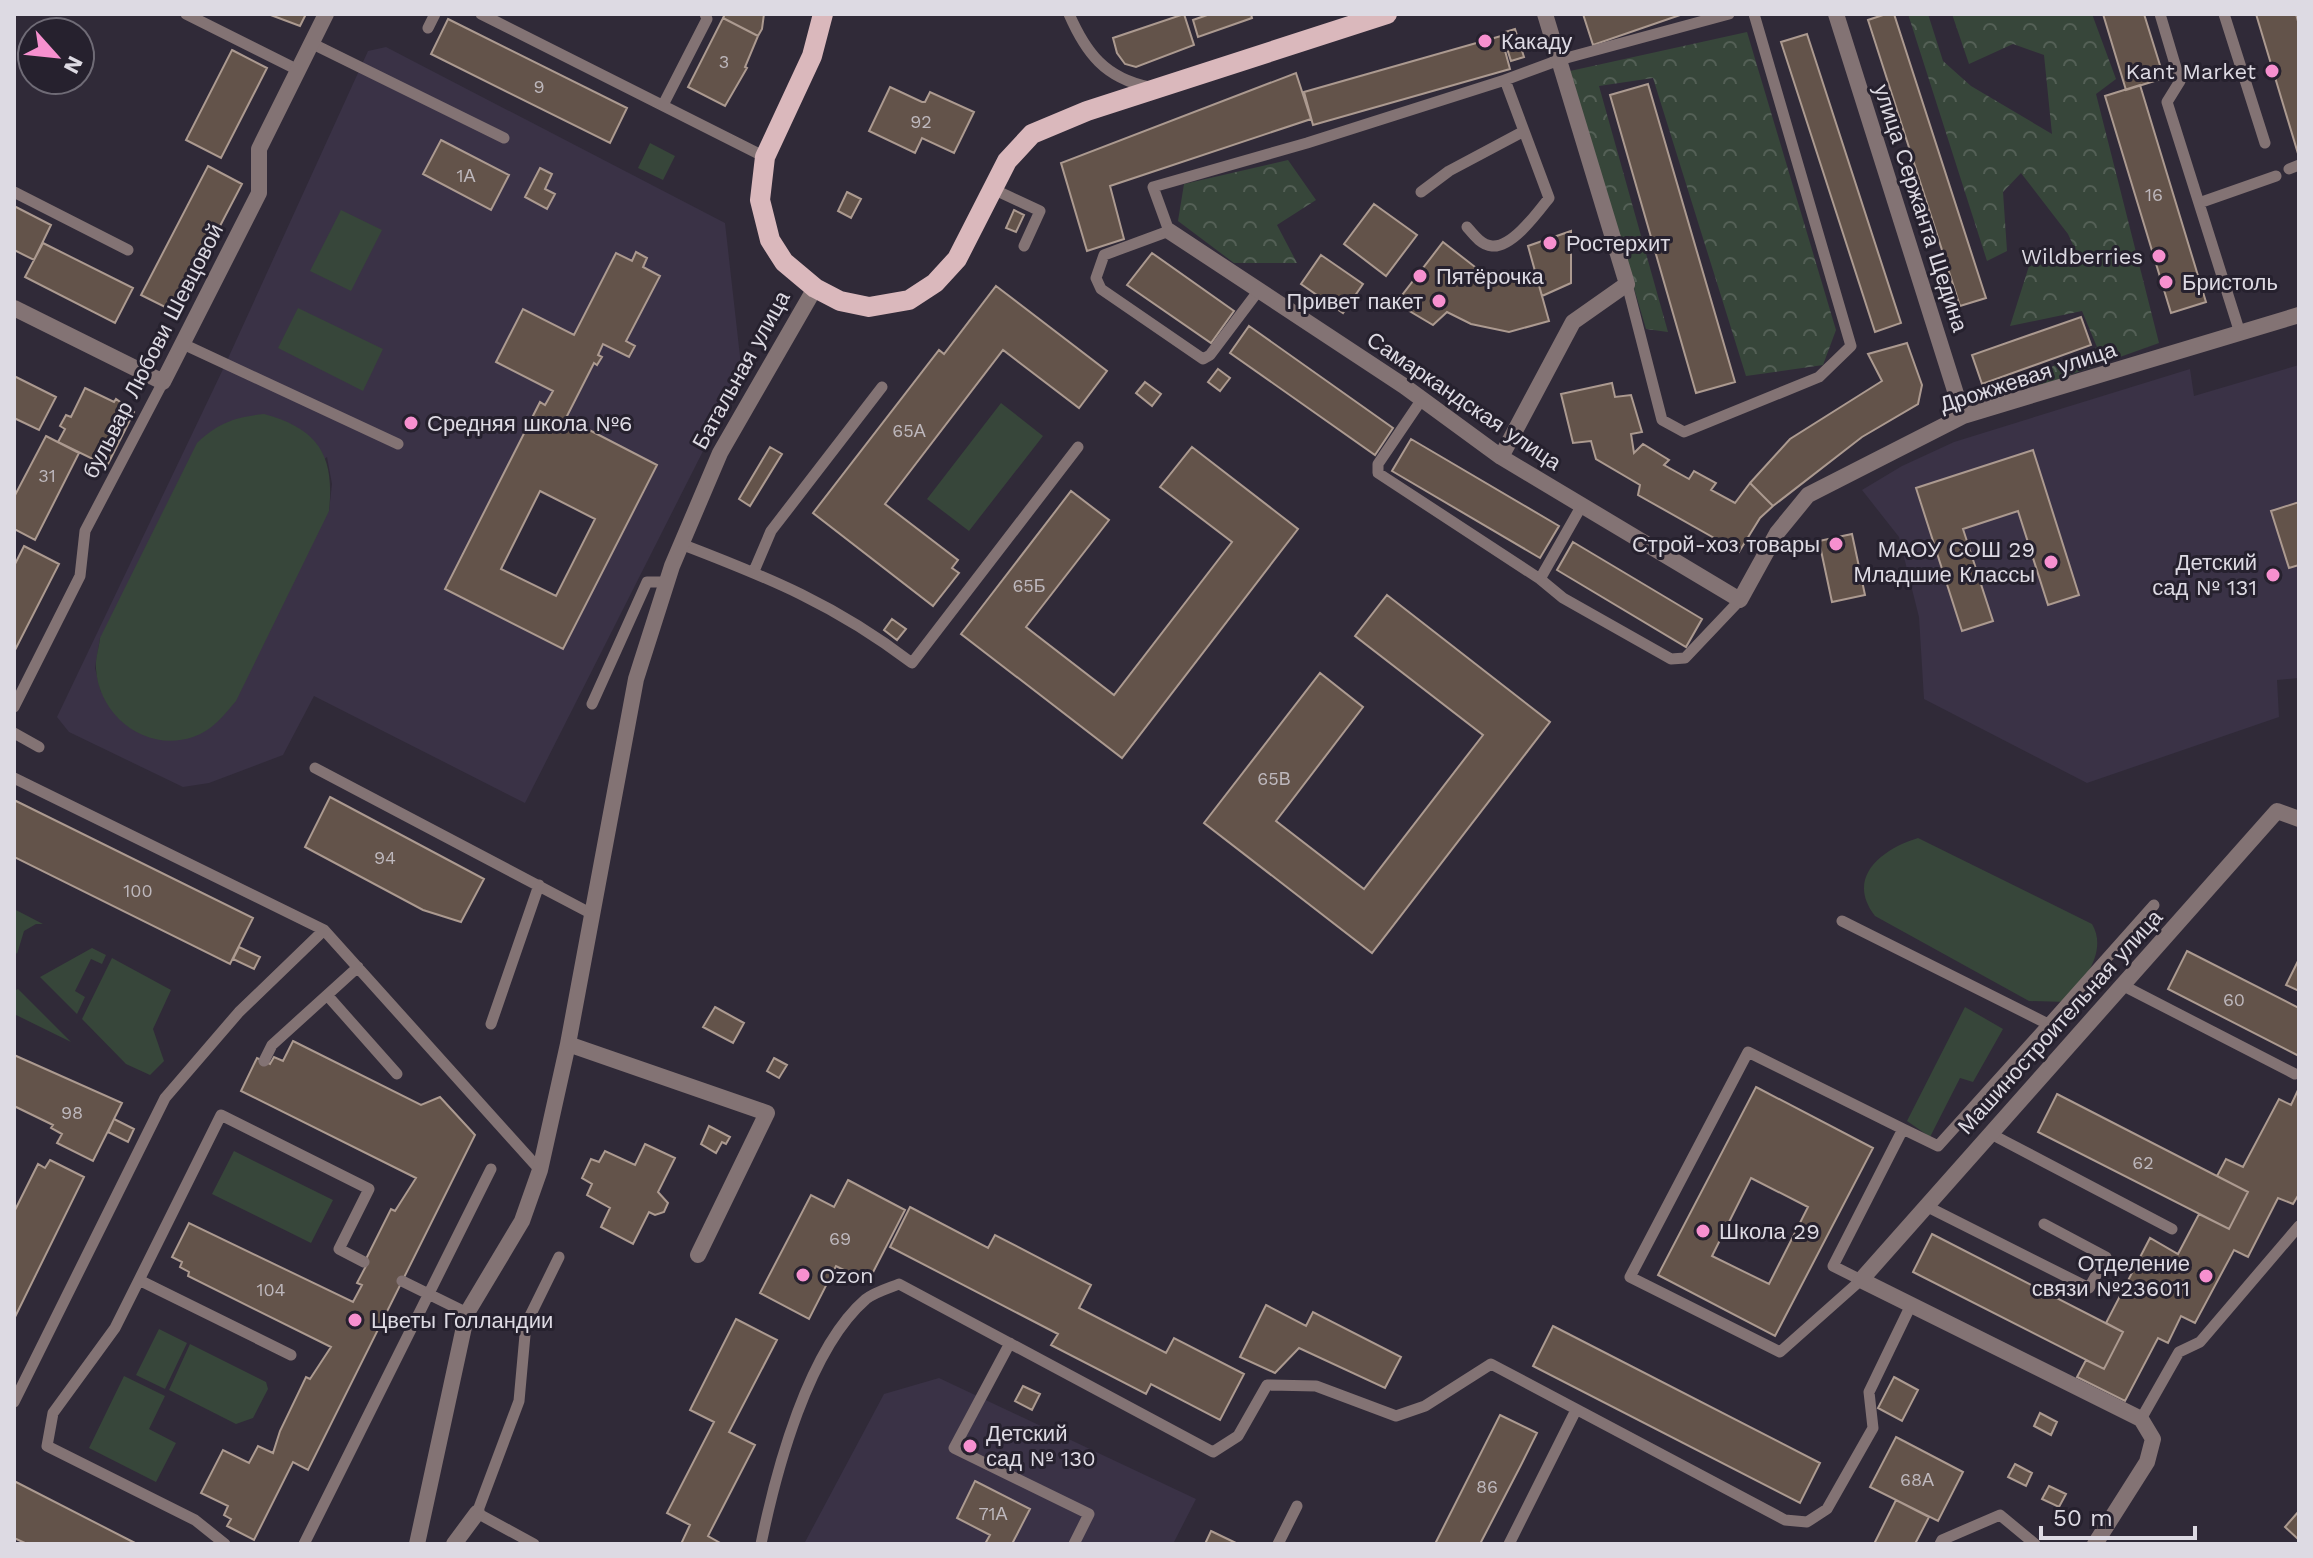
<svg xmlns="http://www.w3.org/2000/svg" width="2313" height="1558" font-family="'Work Sans',sans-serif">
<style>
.built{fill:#3a3246;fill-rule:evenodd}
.forest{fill:url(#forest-crowns)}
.park{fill:#37463a}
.building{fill:#63534a;stroke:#ac9a90;stroke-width:2;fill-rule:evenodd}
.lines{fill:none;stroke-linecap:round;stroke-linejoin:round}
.lane{stroke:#837374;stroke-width:11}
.street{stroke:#837374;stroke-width:16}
.primary{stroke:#dab8bc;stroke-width:20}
.poi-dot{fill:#f790cf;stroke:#26212e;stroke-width:3}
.labels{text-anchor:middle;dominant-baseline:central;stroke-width:6;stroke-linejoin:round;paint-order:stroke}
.number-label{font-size:18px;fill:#beb8bd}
.poi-label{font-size:22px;fill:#dddae3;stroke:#26212e;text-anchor:start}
.street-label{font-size:22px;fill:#dddae3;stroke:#26212e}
</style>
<defs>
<pattern id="forest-crowns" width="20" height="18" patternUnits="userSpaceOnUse" patternTransform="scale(2)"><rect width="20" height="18" fill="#37463a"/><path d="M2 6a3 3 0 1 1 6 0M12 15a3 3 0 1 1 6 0" fill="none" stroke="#546056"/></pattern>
</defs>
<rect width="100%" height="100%" fill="#302a38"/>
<path class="built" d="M386 47 725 223 742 374 525 803 314 696 283 755 209 783 183 787 69 732 57 717 225 365 368 51ZM636 252 647 258 643 267 659 276 626 341 634 346 629 357 603 344 598 355 601 358 598 365 594 363 566 418 657 465 562 649 445 589 540 403 545 405 553 391 497 362 574 335 616 253 632 261ZM327 457 332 484 329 511 101 692 95 668 100 638Z
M2299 365V678L2277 680 2279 717 2087 783 1924 699 1919 617 1899 537 1862 490 1902 466 1954 442 2190 369 2194 396Z
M939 1378 1196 1499 1173 1544H804L884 1394Z"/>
<path class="forest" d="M1908 14H1928L1943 61 1971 86 2052 134 2044 55 2013 44 1969 64 1952 14H2092L2116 79 2096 94 2159 343 2039 386 2035 374 2097 347 2082 311 2010 326 2029 266 2080 260 2068 234 2021 173 2003 192 2007 251 1987 261Z
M1747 32 1836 330 1823 365 1746 376 1653 78 1599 86 1668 332 1646 329 1570 71Z
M1288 160 1316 200 1277 225 1297 263H1234L1178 221 1184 184Z"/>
<path class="park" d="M650 143 675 156 663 180 638 168Z
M341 210 382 230 351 291 310 271Z
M298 308 383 349 363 391 278 348Z
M1001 403 1043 436 969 531 927 499Z
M264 414C319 429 335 456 329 511L236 701C224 715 212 731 193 737 146 753 99 716 96 669 95 659 99 648 100 638L197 443C218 423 235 417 264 414Z
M1918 838 2092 924C2108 951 2084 980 2068 1002L2029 1001 1875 916C1845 877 1882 849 1918 838Z
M14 909 43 924H36L24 931 17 954 14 950Z
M92 948 106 955 102 964 91 959 75 991 85 997 77 1014 40 977Z
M112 958 171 990 153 1029 164 1061 150 1075 126 1064 82 1019Z
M18 989 71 1042 14 1014V991Z
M1965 1007 2003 1029 1973 1082 1960 1078 1930 1137 1907 1121Z
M234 1151 333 1200 311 1243 212 1194Z
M159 1329 187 1343 165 1389 136 1375Z
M190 1344 266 1382 268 1389 253 1418 236 1424 169 1390Z
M124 1376 165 1396 149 1429 176 1443 156 1482 89 1448Z"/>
<path class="building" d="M268 14H306L300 26Z
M725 14H764L762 29 758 36 723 18Z
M1184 14 1194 45 1136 67 1125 64 1117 53 1113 38Z
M1210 14H1251L1252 18 1198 37 1193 20Z
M1583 14H1683L1593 45Z
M1886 14H1894L1986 298 1960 306 1868 20Z
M2103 14H2144L2164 78 2126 90Z
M2256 14H2296L2299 25V157Z
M723 18 758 36 745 67 747 68 725 106 688 87Z
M448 19 627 108 610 143 431 54Z
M1515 29 1524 57 1511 61 1502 33Z
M1807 34 1901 323 1875 332 1781 42Z
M1501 36 1510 69 1313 125 1304 92Z
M232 50 267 68 221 158 186 140Z
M1296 73 1311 119 1110 186 1124 239 1087 251 1061 163Z
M1648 84 1735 382 1696 393 1610 95Z
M2140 85 2206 302 2171 313 2105 96Z
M890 87 922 102H925L930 92 974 112 954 153 922 138 915 153 869 131Z
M441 140 509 175 491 210 423 174Z
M208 166 242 184 175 312 141 295Z
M540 168 552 174 545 189 555 194 547 209 525 197Z
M847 192 861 199 851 218 838 211Z
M1374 204 1417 235 1386 276 1344 244Z
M14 206 51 225 34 260 14 250Z
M1014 210 1024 215 1016 232 1006 228Z
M1571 231V283L1542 296 1528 246Z
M1443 242 1475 267 1496 276 1514 280 1537 278 1549 321 1509 332 1471 324 1447 312 1433 325 1396 303Z
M43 243 133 288 115 323 25 277Z
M636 252 647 258 643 267 660 276 626 341 635 346 629 357 603 344 598 355 602 357 597 365 594 363 566 418 657 465 563 649 445 589 540 402 545 405 553 391 496 362 523 309 574 335 616 253 632 261ZM540 491 595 519 556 596 501 569Z
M1152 253 1234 311 1211 343 1127 285Z
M1321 255 1363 284 1343 313 1301 284Z
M996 286 1107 371 1079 408 1003 350 885 504 958 560 952 568 959 573 933 606 813 513 939 350 944 354Z
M2081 317 2091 345 1982 384 1972 355Z
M1249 326 1393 428 1375 455 1230 353Z
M1907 343 1922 385 1918 404 1862 437 1773 506 1750 483 1790 439 1882 381 1868 354Z
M1218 369 1230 378 1220 391 1208 382Z
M14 376 56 397 39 430 14 418Z
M1145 382 1161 394 1152 406 1136 393Z
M1612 383 1615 397 1631 395 1642 432 1631 434 1634 453 1643 444 1669 460 1664 465 1689 479 1694 471 1716 483 1711 490 1735 503 1750 483 1773 506 1760 518 1739 552 1638 495 1640 485 1596 459 1591 441 1573 443 1561 394Z
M85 388 114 402 116 399 134 412 107 466 58 442 65 429 60 426 66 415 71 417Z
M46 436 79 453 35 540 14 529V497Z
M1411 439 1559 526 1540 558 1392 471Z
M770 447 782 454 750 506 739 499Z
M1192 447 1298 529 1122 758 961 634 1071 491 1109 520 1026 627 1114 695 1232 542 1160 487Z
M2033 450 2079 595 2048 605 2018 511 1963 529 1993 621 1962 631 1916 488Z
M2299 502V565L2289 568 2271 511Z
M1852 534 1865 595 1832 602 1819 541Z
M1573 542 1702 619 1686 647 1557 570Z
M24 546 59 564 14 652V566Z
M1387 595 1550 722 1372 953 1204 823 1320 673 1363 707 1276 821 1364 889 1483 735 1355 636Z
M892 619 906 629 897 640 884 630Z
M330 797 484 879 461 922 423 910 305 847Z
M14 800 253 918 230 964 14 857Z
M239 947 260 957 254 969 233 959Z
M2187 951 2299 1008V1056L2168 989Z
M2299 959V991L2286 985Z
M715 1007 744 1023 733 1043 703 1027Z
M293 1041 421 1105 440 1097 475 1135 308 1470 293 1462 254 1540 227 1526 231 1519 224 1515 228 1506 201 1493 223 1450 249 1463 258 1446 273 1453 280 1431 306 1377 310 1379 331 1347 188 1276 189 1272 180 1267 182 1262 172 1257 189 1223 353 1302 362 1285 357 1283 367 1264 364 1263 391 1209 395 1211 416 1178 241 1091 257 1058 270 1064 274 1057 283 1061Z
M14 1055 122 1103 93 1161 57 1143 62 1134 51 1128 53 1125 14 1106Z
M774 1058 787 1065 779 1078 767 1071Z
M1756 1087 1873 1148 1775 1336 1658 1275ZM1751 1178 1808 1207 1769 1284 1712 1256Z
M2299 1088V1194L2293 1204 2278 1198 2248 1257 2234 1250 2195 1323 2181 1316 2168 1343 2158 1338 2125 1401 2077 1377 2086 1360 2104 1369 2123 1332 2106 1323 2150 1238 2178 1254 2199 1214 2229 1229 2248 1192 2217 1176 2226 1159 2243 1167 2279 1099 2291 1105Z
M2057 1094 2248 1192 2229 1229 2038 1132Z
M114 1119 134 1129 128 1142 108 1132Z
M709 1126 730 1137 726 1144 722 1142 716 1153 701 1144Z
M645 1144 675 1158 658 1192 668 1203 664 1212 655 1215 649 1212 633 1244 601 1227 610 1208 587 1195 592 1184 582 1178 591 1159 599 1162 605 1151 635 1165Z
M50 1160 84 1177 14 1319V1212L38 1164 45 1168Z
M848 1180 905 1210 868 1282 836 1266 809 1319 760 1293 811 1195 834 1207Z
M910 1207 988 1248 995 1235 1091 1285 1079 1308 1166 1353 1174 1338 1244 1374 1220 1420 1151 1384 1146 1394 1051 1345 1058 1334 890 1247Z
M1932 1234 2123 1332 2104 1369 1913 1272Z
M1266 1305 1306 1326 1313 1312 1401 1357 1385 1388 1299 1348 1275 1373 1240 1357Z
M736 1319 777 1340 729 1432 755 1445 708 1536 722 1544H681L690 1525 667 1513 714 1422 690 1410Z
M1553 1326 1820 1463 1800 1503 1533 1366Z
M1894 1377 1918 1390 1902 1421 1878 1408Z
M1023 1386 1040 1394 1032 1410 1015 1401Z
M2040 1413 2057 1422 2051 1435 2034 1426Z
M1500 1415 1537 1433 1521 1465 1480 1544H1435Z
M1896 1437 1963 1472 1938 1521 1870 1487Z
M2015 1464 2032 1473 2026 1486 2008 1477Z
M14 1481 137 1544H27L14 1538Z
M975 1481 1030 1509 1012 1544H985L990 1535 957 1518Z
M2049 1486 2066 1494 2059 1507 2042 1499Z
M1896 1500 1929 1517 1915 1544H1874Z
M2299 1511V1540L2285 1527Z
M1211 1531 1238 1544H1205Z"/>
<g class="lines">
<path class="lane" d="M186 14 298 70
M481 14 765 157
M1069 14C1086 53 1105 78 1149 87
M2160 14 2180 81 2167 102 2240 333
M2224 14 2265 143
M428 28 435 14
M311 43 504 138
M663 105 707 19 705 14
M2289 169 2299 165
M993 189 1040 211 1024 246
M14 192 128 250
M1421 192 1449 171 1524 131 1505 80 1559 60 1729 14
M2199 203 2276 176
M1467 227C1473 234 1481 245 1492 246 1512 248 1538 212 1549 198L1524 131
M1627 284 1662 420 1684 432 1819 377 1851 346 1754 14
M1259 290 1210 355 1203 359 1101 289 1096 278 1104 255 1169 231 1153 187 1307 143 1505 80
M183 344 398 444
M1422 399 1378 464V473L1540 579
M1582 505 1540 579 1563 598 1671 659 1685 658 1740 600
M681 544C770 578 836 605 912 663L1078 447
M754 571 771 531 882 387
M592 704 647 582H667
M14 707 80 576 85 531 163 382
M14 733 39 747
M315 768 592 914
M14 778 324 930 540 1170
M1842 921 2048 1024 2154 905
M2122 985 2295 1074
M327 995 397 1074
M491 1024 539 885
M1748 1052 1903 1129 1833 1266 1861 1280 1780 1352 1630 1277Z
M264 1061 272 1045 358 967
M1903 1129 1938 1146 2048 1024
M1991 1134 2172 1229
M1926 1206 2089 1288 2106 1257 2044 1224
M139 1280 115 1328 53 1413 47 1446 195 1520 225 1544
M402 1281 467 1313
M1010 1343 954 1448 1089 1514 1074 1544
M291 1355 139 1280 221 1115 369 1189 339 1249 364 1262
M14 1402 165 1098 239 1012 324 930
M2141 1419 2179 1352 2200 1342 2299 1226
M304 1544 491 1169
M534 1544 477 1513 519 1401 526 1324 559 1257
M761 1544C776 1471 808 1349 866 1299 875 1292 889 1288 899 1284L1213 1452 1238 1436 1267 1385 1316 1386 1396 1416 1425 1406 1491 1364 1785 1520 1807 1522 1827 1509 1873 1428 1869 1392 1911 1305
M1278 1544 1297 1506
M1509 1544 1576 1410
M1940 1544 1942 1540 2000 1515 2035 1544"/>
<path class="street" d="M1836 14 1963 416
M1169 231 1404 386 1501 457 1740 600 1777 533 1808 495 1963 416 2299 315
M14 308 163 382 259 193V149L326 14
M1501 457 1573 322 1627 284 1545 14
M568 1044 767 1113 698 1255
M417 1544 467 1313 522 1221 540 1170 568 1044 636 679 672 566 720 453 815 288
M454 1544 477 1513
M2095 1544 2147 1462 2153 1439 2141 1419 1861 1280 2277 811 2299 819"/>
<path class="primary" d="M823 14 812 56 765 157 760 200 770 240 784 262 815 288 840 301 869 307 909 300 935 283 957 259 1007 161 1032 134 1087 111 1387 14"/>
</g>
<g class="poi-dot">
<circle cx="1485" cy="41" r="8"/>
<circle cx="2272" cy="71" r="8"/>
<circle cx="1550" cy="243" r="8"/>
<circle cx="2159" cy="256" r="8"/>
<circle cx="1420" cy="276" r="8"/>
<circle cx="2166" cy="282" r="8"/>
<circle cx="1439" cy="301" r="8"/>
<circle cx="411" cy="423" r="8"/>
<circle cx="1836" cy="544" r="8"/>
<circle cx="2051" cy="562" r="8"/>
<circle cx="2273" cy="575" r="8"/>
<circle cx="1703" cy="1231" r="8"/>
<circle cx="803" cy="1275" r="8"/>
<circle cx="2206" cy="1276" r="8"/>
<circle cx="355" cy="1320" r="8"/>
<circle cx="970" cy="1446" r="8"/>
</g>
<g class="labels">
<g class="number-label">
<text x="724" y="61">3</text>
<text x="539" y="86">9</text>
<text x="921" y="121">92</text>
<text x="466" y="175">1А</text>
<text x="2154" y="194">16</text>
<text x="909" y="430">65А</text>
<text x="47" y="475">31</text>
<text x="1029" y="585">65Б</text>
<text x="1274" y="778">65В</text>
<text x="385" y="857">94</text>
<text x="138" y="890">100</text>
<text x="2234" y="999">60</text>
<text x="72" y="1112">98</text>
<text x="2143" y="1162">62</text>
<text x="840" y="1238">69</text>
<text x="271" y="1289">104</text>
<text x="1917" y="1479">68А</text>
<text x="1487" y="1486">86</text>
<text x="993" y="1513">71А</text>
</g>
<g class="poi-label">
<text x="1501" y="41">Какаду</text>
<text x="2256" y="71" text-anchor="end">Kant Market</text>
<text x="1566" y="243">Ростерхит</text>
<text x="2143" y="256" text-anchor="end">Wildberries</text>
<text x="1436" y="276">Пятёрочка</text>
<text x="2182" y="282">Бристоль</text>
<text x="1423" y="301" text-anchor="end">Привет пакет</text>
<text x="427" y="423">Средняя школа №6</text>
<text x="1820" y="544" text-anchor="end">Строй-хоз товары</text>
<text x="2035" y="549" text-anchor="end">МАОУ СОШ 29<tspan x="2035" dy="25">Младшие Классы</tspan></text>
<text x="2257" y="562" text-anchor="end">Детский<tspan x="2257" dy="25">сад № 131</tspan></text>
<text x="1719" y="1231">Школа 29</text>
<text x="2190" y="1263" text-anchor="end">Отделение<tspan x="2190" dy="25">связи №236011</tspan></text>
<text x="819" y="1275">Ozon</text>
<text x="371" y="1320">Цветы Голландии</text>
<text x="986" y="1433">Детский<tspan x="986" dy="25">сад № 130</tspan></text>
</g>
<g class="street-label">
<text transform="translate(1921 208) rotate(72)">улица Сержанта Щедина</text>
<text transform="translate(153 351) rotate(-63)">бульвар Любови Шевцовой</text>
<text transform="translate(741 370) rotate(-61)">Батальная улица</text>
<text transform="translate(2028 377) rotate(-18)">Дрожжевая улица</text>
<text transform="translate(1464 401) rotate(34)">Самаркандская улица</text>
<text transform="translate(2060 1022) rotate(-48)">Машиностроительная улица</text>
</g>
</g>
<rect width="2313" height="1558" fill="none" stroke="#dddae3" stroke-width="32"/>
<g transform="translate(56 56) rotate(117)"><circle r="38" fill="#26212e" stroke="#6f6b76" stroke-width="2"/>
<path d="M0-6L14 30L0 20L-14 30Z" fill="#f790cf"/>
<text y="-12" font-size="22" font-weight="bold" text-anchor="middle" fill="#dddae3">N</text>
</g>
<path d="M2041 1526v12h154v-12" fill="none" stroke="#dddae3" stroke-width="4"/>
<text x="2053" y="1526" font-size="24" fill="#dddae3" stroke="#26212e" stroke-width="6" paint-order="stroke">50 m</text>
</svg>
